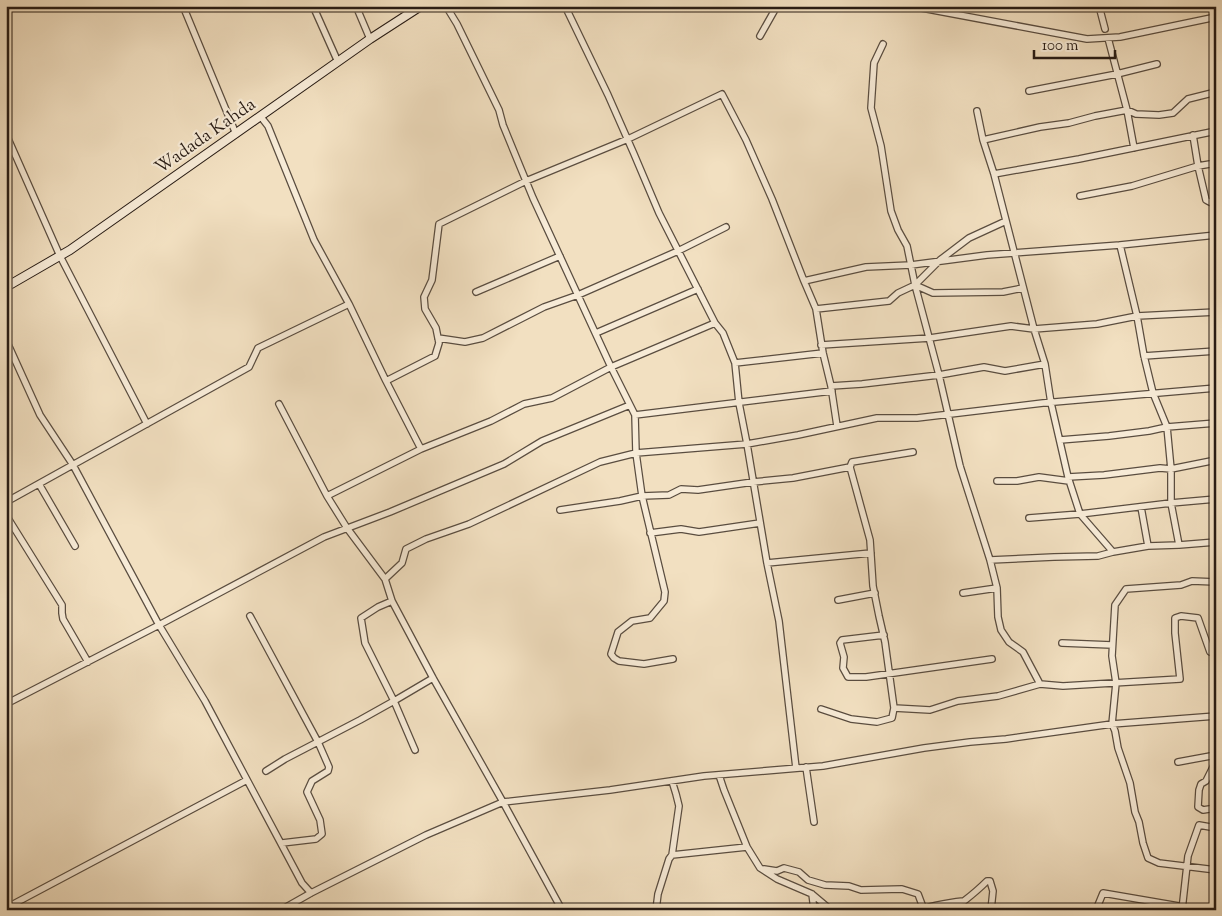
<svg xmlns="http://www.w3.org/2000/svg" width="1222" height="916" font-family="'Sorts Mill Goudy',serif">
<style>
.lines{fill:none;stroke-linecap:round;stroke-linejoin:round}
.minor-casing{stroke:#5a4d40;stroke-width:8}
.secondary-casing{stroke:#281c15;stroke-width:10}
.minor{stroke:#f7ebd7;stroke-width:5.5}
.secondary{stroke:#f7ebd7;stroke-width:8}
.labels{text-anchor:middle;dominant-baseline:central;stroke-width:4.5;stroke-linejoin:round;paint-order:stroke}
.street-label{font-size:18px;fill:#281c15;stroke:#f7ebd7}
</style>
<rect width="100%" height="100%" fill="#f2e0c1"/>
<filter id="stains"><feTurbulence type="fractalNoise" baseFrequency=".004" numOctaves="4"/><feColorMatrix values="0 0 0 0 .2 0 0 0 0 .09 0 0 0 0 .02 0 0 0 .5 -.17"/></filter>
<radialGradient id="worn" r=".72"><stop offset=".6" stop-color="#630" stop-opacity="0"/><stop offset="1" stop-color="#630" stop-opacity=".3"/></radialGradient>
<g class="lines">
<defs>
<path id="minor" d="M183 6 236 134
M313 6 338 62
M356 6 370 39
M446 6 457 24 499 110 503 125 533 198 611 367 635 415 636 453 642 496 665 592 664 601 650 618 632 621 618 632 611 654 614 658 619 661 644 664 673 659
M565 6 608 95 634 154 659 213 715 323 723 333 735 363 739 403 747 444 798 435 877 418H917L1043 403 1216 388
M911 6 1087 39 1120 37 1216 17
M1099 6 1105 29
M760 36 777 6
M1108 38 1127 110 1134 148
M883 44 874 63 871 108 881 146 891 211 898 230 907 246 915 285 939 375 960 466 990 560 997 588 998 617 1001 630 1009 642 1023 652 1040 684
M1029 91 1117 74 1157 64
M977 111 983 140 994 174 1034 329 1045 364 1051 403 1068 477 1080 514 1113 552 1148 546 1179 545 1216 542
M261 117 268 126 314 240 349 304 386 381 421 449
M6 134 60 256 147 424
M1193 135 1198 166 1206 200C1209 202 1212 204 1216 203
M983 140 1040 127 1069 123 1095 116 1127 110 1136 114 1159 115 1173 113 1188 99 1216 92
M994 174 1079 159 1216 131
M1080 196 1132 186 1198 166 1216 163
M1120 245 1137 316 1144 356 1153 393 1167 427 1171 469V503L1179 545
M804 281 816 309 823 353 831 386 837 426
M915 285 933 293 1003 292 1023 288
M476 292 560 256
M816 309 889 301 898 293 915 285 940 260 969 238 1006 221
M596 333 698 289
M438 338 465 342 483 338 544 307 578 295 678 251 726 227
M6 340 40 415 73 465 159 625 205 701 302 883 311 893
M821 345 930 338 1011 326 1034 329 1097 324 1137 316 1216 312
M1144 356 1216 351
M735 363 823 353
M386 381 435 356 439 343 436 328 425 309 424 297 432 280 439 224 526 181 628 139 722 94 746 140 772 199 804 281 866 267 911 265 987 255 1120 245 1216 235
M831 386 862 384 939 375 984 367 1005 371 1045 364
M279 404 327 496 347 528 385 579
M635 415 832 391
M1060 440 1109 436 1149 431 1167 427 1216 423
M1068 477 1104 475 1160 468 1171 469 1216 460
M997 481H1017L1039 477 1069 481
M39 484 75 546
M327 496 421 449 491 421 524 404 552 398 611 367 715 323
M6 502 249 367 258 348 349 304
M1141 507 1148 546
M560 510 620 501 642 496 669 495 681 489 698 490 753 482 793 478 850 467 852 462 913 452
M6 515 62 605V613L63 619 88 662
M1029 518 1080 514 1171 503 1216 499
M650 533 681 529 699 532 760 523
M990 560 1054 557 1098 556 1113 552
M767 563 779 621 796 768
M1216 582 1192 581 1181 585 1126 589 1115 605 1112 656 1116 683 1112 724 1115 731 1118 748 1130 783 1135 812 1139 822 1143 843 1148 858 1159 863 1216 870
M963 593 997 588
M838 600 875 593
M250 616 318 742 329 767 328 771 312 781 307 792 320 820 322 834 316 839 282 843
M884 635 842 640 840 643 844 657 843 668 848 677H866L992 659
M1062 643 1112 645
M6 704 159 625 324 537 390 512 504 464 542 441 630 405
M894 708 930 710 958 701 998 696 1040 684 1063 686 1180 679 1175 633V618L1181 616 1198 618 1210 652 1216 654
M821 709 851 719 877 722 892 718 894 708 885 642 879 616 873 586 870 540 850 467
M415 750 394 701 433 678
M1216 761 1206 781 1201 784 1199 790 1198 807 1203 810 1216 808
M1178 762 1216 755
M806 767 814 822
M266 771 285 759 360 720 394 701 365 643 361 618 378 607 392 601
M719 775 724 790 747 847 760 868 777 879 812 894 831 910
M672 781 676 794 679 806 672 855
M764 869 777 871 784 868 799 872 808 880 825 885 849 886 861 890 902 889 918 894 924 910
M812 894 814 910
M6 908 247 780
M924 909C928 906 958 901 964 901 973 894 980 888 987 881H990L993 891 991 910
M281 910 311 893 426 835 503 802 433 678 392 601 385 579 402 563 406 549 426 539 469 524 600 462 636 453 747 444 767 563 871 553
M562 910 503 802 610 790 704 776 823 766 924 748 970 742 1006 739 1112 724 1216 716
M656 910 658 894 669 859 672 855 747 847
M1096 910 1103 893 1202 910
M1182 910 1188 856 1199 825 1216 828"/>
<path id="secondary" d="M6 287 70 250 370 39 421 6"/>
</defs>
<use href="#minor" class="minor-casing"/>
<use href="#secondary" class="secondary-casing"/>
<use href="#minor" class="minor"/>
<use href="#secondary" class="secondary"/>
</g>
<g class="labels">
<g class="street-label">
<text transform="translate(206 137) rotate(-35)">Wadada Kahda</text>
</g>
</g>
<rect width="1222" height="916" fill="none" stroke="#f2e0c1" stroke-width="25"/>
<rect x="8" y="8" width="1207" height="901" fill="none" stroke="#281c15" stroke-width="2.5"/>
<rect x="12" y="12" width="1197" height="891" fill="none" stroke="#281c15"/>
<path d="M1034 50v8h81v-8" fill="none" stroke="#281c15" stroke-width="2.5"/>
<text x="1042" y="50" font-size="15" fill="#281c15" stroke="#f7ebd7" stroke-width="4" paint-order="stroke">100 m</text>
<rect width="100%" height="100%" filter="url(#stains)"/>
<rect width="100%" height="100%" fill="url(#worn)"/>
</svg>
